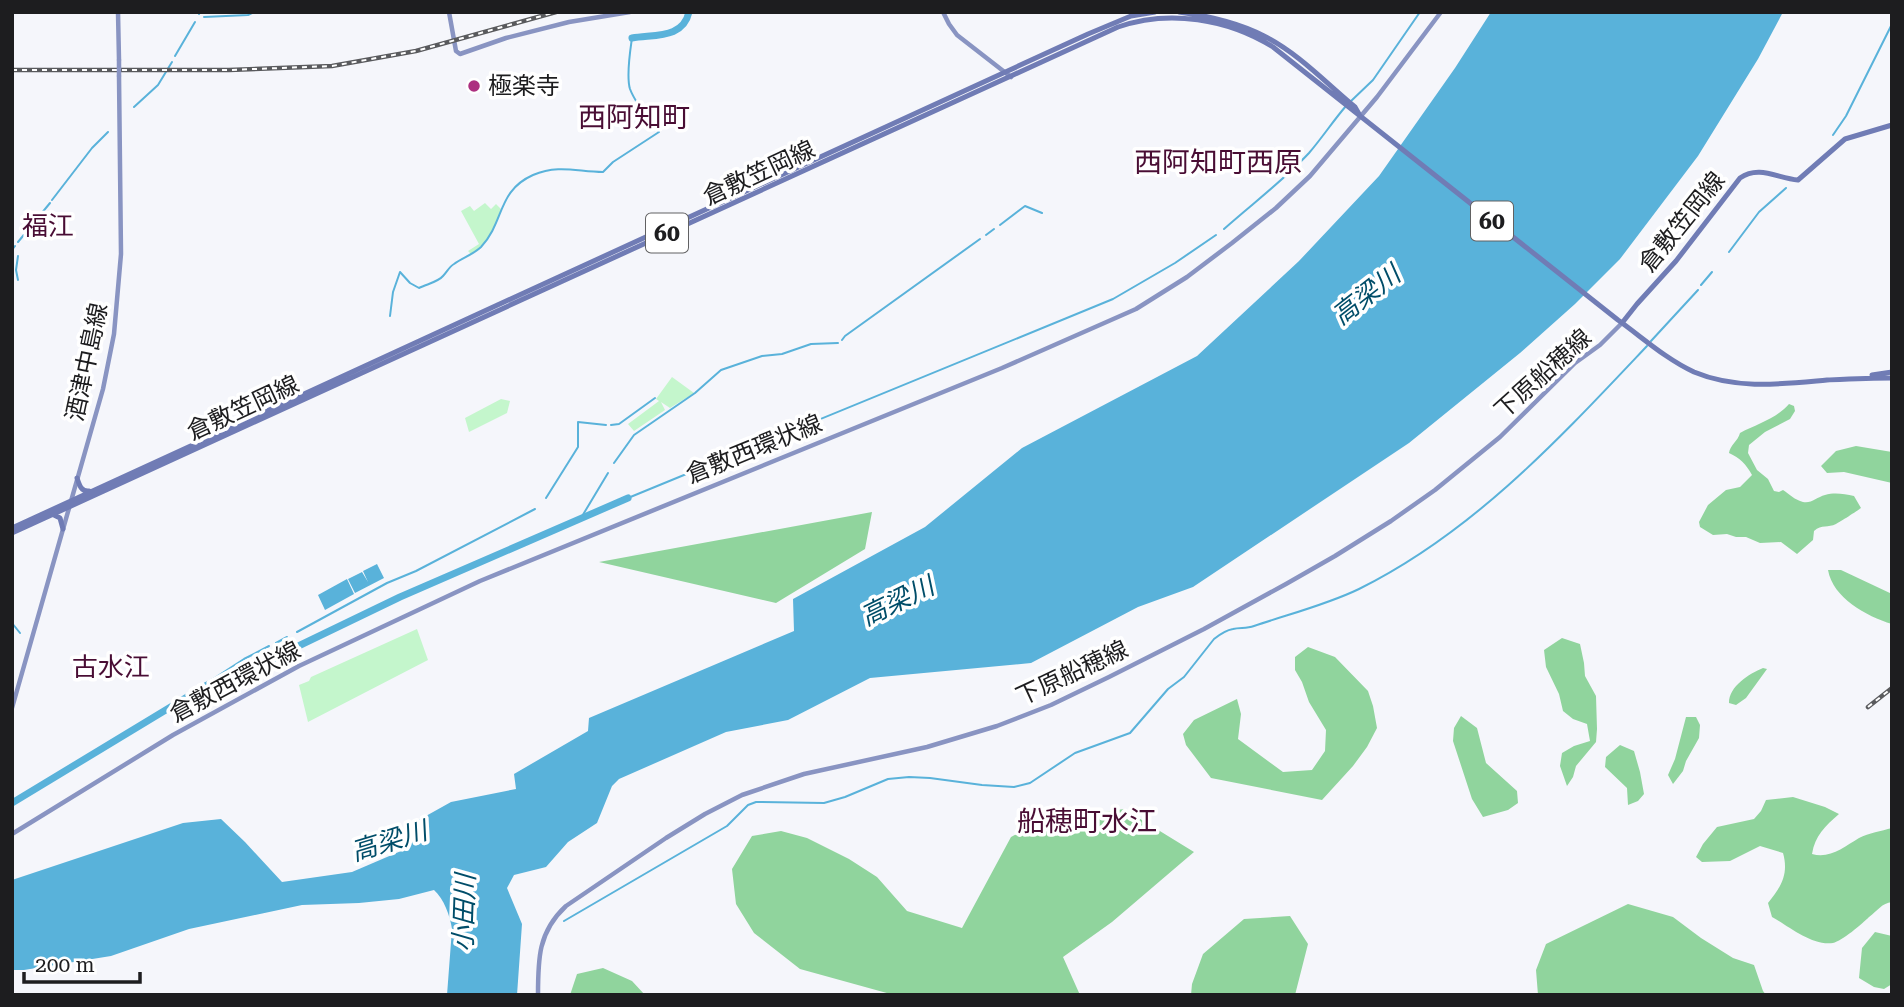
<svg xmlns="http://www.w3.org/2000/svg" width="1904" height="1007" font-family="'Roboto Serif','Noto Sans JP',serif">
<style>
.green{fill:#c4f6cc}
.forest{fill:#90d49d}
.water{fill:#59b2da}
.lines{fill:none;stroke-linecap:round;stroke-linejoin:round}
.stream{stroke:#59b2da;stroke-width:2}
.river{stroke:#59b2da;stroke-width:7}
.secondary{stroke:#8994c2;stroke-width:4.5}
.primary{stroke:#707cb5;stroke-width:5}
.rail-casing{stroke:#595a5d;stroke-width:4.5}
.rail{stroke:#fff;stroke-width:2;stroke-dasharray:5;stroke-linecap:butt}
.secondary-bridge{stroke:#8994c2;stroke-width:4.5}
.poi-dot{fill:#ac2f80;stroke:#fff;stroke-width:2.5}
.labels{text-anchor:middle;dominant-baseline:central;stroke-width:7;stroke-linejoin:round;paint-order:stroke}
.shield{fill:#fff;stroke:#616162;stroke-width:2}
.shield-label{font-size:23px;font-weight:bold;fill:#1d1d1f}
.poi-label{font-size:24px;fill:#1d1d1f;stroke:#fff;text-anchor:start}
.street-label{font-size:24px;fill:#1d1d1f;stroke:#fff}
.neighbourhood-label{font-size:26px;fill:#490d34;stroke:#fff}
.water-label{font-size:26px;font-style:italic;fill:#004d69;stroke:#fff}
.quarter-label{font-size:28px;fill:#490d34;stroke:#fff}
</style>
<rect width="100%" height="100%" fill="#f5f6fb"/>
<path class="green" d="M485 203 491 209 496 204 501 209C496 228 488 243 471 254L468 251 479 244 461 211 470 206 474 211Z
M672 377 694 393 670 408 661 402 665 410 634 431 628 424 659 401 656 399Z
M501 399 510 401 507 413 469 432 465 418Z
M417 629 428 660 308 722 299 685 309 681 311 677Z"/>
<path class="forest" d="M1789 404 1794 406 1795 411 1790 419 1765 432 1749 445 1748 453 1757 470 1768 479 1774 491 1779 492 1783 490C1789 494 1795 500 1803 502 1811 504 1817 497 1825 495 1835 492 1844 494 1854 496L1861 508C1857 511 1840 522 1836 524 1828 528 1822 524 1814 531L1813 540 1797 554 1781 542 1760 543 1746 537H1736L1727 534 1713 535 1700 527 1699 522 1708 505 1726 490 1740 487 1752 475C1746 464 1740 458 1729 453 1730 445 1738 441 1740 433 1757 424 1776 419 1789 404Z
M1856 446 1892 452V483L1844 472 1827 473 1821 466 1836 451Z
M872 512 865 549 776 603 599 562Z
M1828 570H1841L1892 594V624C1866 616 1833 598 1828 570Z
M1562 638 1580 644 1584 663 1585 676 1596 696 1597 729 1596 742 1576 766 1573 777 1567 786 1560 766 1562 753 1574 746 1590 741 1587 724 1573 719 1563 711 1559 694 1546 667 1544 650Z
M1308 647 1335 657 1368 691 1373 706 1377 728 1367 747 1353 766 1322 800 1211 778 1186 745 1183 734 1194 720 1237 699 1241 714 1238 739 1283 772 1312 770 1325 751 1326 730 1309 702 1302 682 1295 670V657Z
M1763 668 1767 669 1746 698 1736 705 1729 703C1729 686 1749 674 1763 668Z
M1461 716 1477 728 1486 763 1517 791 1518 803 1508 810 1483 817 1472 799 1453 741 1454 728Z
M1686 717H1696L1700 725 1699 738 1686 761 1683 771 1673 784 1668 775 1675 759Z
M1620 745 1634 751 1640 772 1644 794 1638 801 1628 805 1627 788 1605 767 1606 757Z
M1793 797 1825 807 1839 814C1825 826 1815 836 1812 854 1830 859 1844 847 1859 838 1869 833 1881 831 1892 828V902C1882 903 1877 911 1869 917 1862 924 1842 941 1833 943 1812 946 1790 927 1772 917L1768 903C1781 887 1789 874 1783 853L1760 846 1730 861 1702 862 1696 857 1703 844 1717 827 1754 819 1761 811 1766 800Z
M1124 809 1194 852 1112 922 1063 957 1080 995H894L800 969 754 933 736 904 732 869 752 836 781 831 807 838 849 859 877 877 907 911 962 928 1011 837 1041 821Z
M1628 904 1673 917 1701 938 1733 958 1754 965 1763 991 1766 995H1538L1536 970 1546 944Z
M1290 916 1308 944 1295 995H1191L1192 984 1203 954 1244 919Z
M1875 932 1892 936V984L1884 989 1874 987 1859 978 1862 948Z
M603 968 632 981 645 995H570L577 974Z"/>
<path class="water" d="M1491 12H1783L1758 59 1698 156 1620 259 1575 304 1520 353 1409 443 1193 587 1138 607 1031 663 870 678 788 720 726 732 619 779 612 786 597 823 568 842 546 867 514 875 507 888 522 924 517 995H447L452 929C450 916 444 899 434 890L399 899 359 903 302 905 189 929 111 956 24 970H12V880L183 823 221 819 245 842 282 882 352 872 401 851 408 826 451 802 516 789 514 774 588 731 589 718 794 631 793 599 925 527 1022 448 1197 356 1299 261 1379 176 1455 68Z
M377 564 384 578 355 593 348 579 362 572 368 582 363 571Z
M347 579 354 594 325 610 318 595Z"/>
<g class="lines">
<path class="stream" d="M199 14 200 12
M204 17 248 15 254 12
M175 56 195 22
M1350 102 1373 80 1420 12
M134 107 158 85 172 62
M1833 135 1846 116 1892 24
M52 200 92 148 108 132
M1000 225 1025 206 1042 213
M1224 229C1252 204 1283 181 1309 153 1322 138 1333 121 1346 106
M986 235 994 229
M18 242 50 203
M12 250 15 246
M1729 252 1759 212 1786 188
M18 256 16 270 18 280
M1701 285 1712 272
M390 316 393 292 400 272 410 283 419 288C427 284 438 282 443 276 447 272 449 267 454 264 462 258 474 254 481 247 505 221 497 191 533 175 559 164 578 172 603 172L613 162 659 132C649 119 636 105 630 89 626 76 630 52 632 38
M842 340 845 336 980 239
M1651 341 1698 290
M611 425 619 424 655 398
M614 463 634 435 695 393 721 370 762 356 782 354 811 344 838 343
M546 498 578 447V422L606 425
M628 498 1113 299 1175 263 1216 235
M581 518 608 473
M12 623 20 633
M297 632 387 583 416 571 535 509
M276 643 287 637
M207 685 210 681 244 659 269 646
M564 921 727 826 748 805 756 802 824 803 845 797 888 779 909 777 930 778 982 785 1014 787 1030 783 1075 753 1130 733 1168 689 1184 677 1214 639C1219 635 1227 630 1233 629 1240 627 1246 629 1254 626 1289 614 1326 605 1359 589 1474 532 1561 437 1647 346"/>
<path class="river" d="M632 38C654 34 683 39 689 12
M288 651 400 597 628 498
M12 803 207 685 228 674 256 667 279 656"/>
<path class="secondary" d="M118 12 119 60
M449 12 456 51 460 54 506 38 569 22 630 12
M943 12 949 24 957 35 1011 77
M12 708 103 389 114 334 121 254 119 76
M12 834 173 735 299 666 480 581 1002 368 1136 309 1187 277 1232 243 1276 208 1310 176 1377 97 1441 12
M538 995C538 959 538 932 566 906L666 838 705 814 742 795 804 774 927 747 997 726 1051 705 1109 677 1204 629 1286 584 1335 556 1391 521 1435 490 1500 437 1575 363 1600 345 1622 323"/>
<path class="primary" d="M1179 12C1209 16 1237 22 1264 36 1298 53 1326 83 1355 107L1359 114
M1622 323 1637 304 1676 261 1740 178C1759 165 1777 178 1798 180L1845 139 1892 125
M1872 375 1892 372
M77 478C79 484 81 492 89 491
M54 515 60 518 63 529
M12 528 1088 34 1131 16 1155 12
M12 533 1118 27C1169 9 1228 19 1273 47L1618 320C1643 338 1666 359 1694 372 1737 390 1782 384 1827 380 1849 379 1870 378 1892 378"/>
<defs>
<path id="rail" d="M12 70H229L332 66 416 51 556 12
M1868 707 1892 688"/>
</defs>
<use href="#rail" class="rail-casing"/>
<use href="#rail" class="rail"/>
<path class="secondary-bridge" d="M119 60V76"/>
</g>
<circle class="poi-dot" cx="474" cy="86" r="7"/>
<g class="labels">
<g class="shield">
<rect x="1471" y="201.5" width="42" height="39" rx="5"/>
<rect x="646" y="213.5" width="42" height="39" rx="5"/>
</g>
<g class="shield-label">
<text x="1492" y="221">60</text>
<text x="667" y="233">60</text>
</g>
<g class="poi-label">
<text x="488" y="86">極楽寺</text>
</g>
<g class="street-label">
<text transform="translate(759 173) rotate(-25)">倉敷笠岡線</text>
<text transform="translate(1682 222) rotate(-51)">倉敷笠岡線</text>
<text transform="translate(87 362) rotate(-78)">酒津中島線</text>
<text transform="translate(1543 374) rotate(-42)">下原船穂線</text>
<text transform="translate(243 408) rotate(-25)">倉敷笠岡線</text>
<text transform="translate(754 449) rotate(-22)">倉敷西環状線</text>
<text transform="translate(1072 673) rotate(-25)">下原船穂線</text>
<text transform="translate(235 682) rotate(-28)">倉敷西環状線</text>
</g>
<g class="neighbourhood-label">
<text x="48" y="226">福江</text>
<text x="111" y="667">古水江</text>
</g>
<g class="water-label">
<text transform="translate(1366 295) rotate(-38)">高梁川</text>
<text transform="translate(897 601) rotate(-26)">高梁川</text>
<text transform="translate(389 841) rotate(-17)">高梁川</text>
<text transform="translate(464 913) rotate(-88)">小田川</text>
</g>
<g class="quarter-label">
<text x="634" y="117">西阿知町</text>
<text x="1218" y="162">西阿知町西原</text>
<text x="1087" y="821">船穂町水江</text>
</g>
</g>
<rect width="1904" height="1007" fill="none" stroke="#1d1d1f" stroke-width="28"/>
<path d="M24 972v10h116v-10" fill="none" stroke="#1d1d1f" stroke-width="3.5"/>
<text x="35" y="972" font-size="21" fill="#1d1d1f" stroke="#ffffff" stroke-width="5" paint-order="stroke">200 m</text>
</svg>
